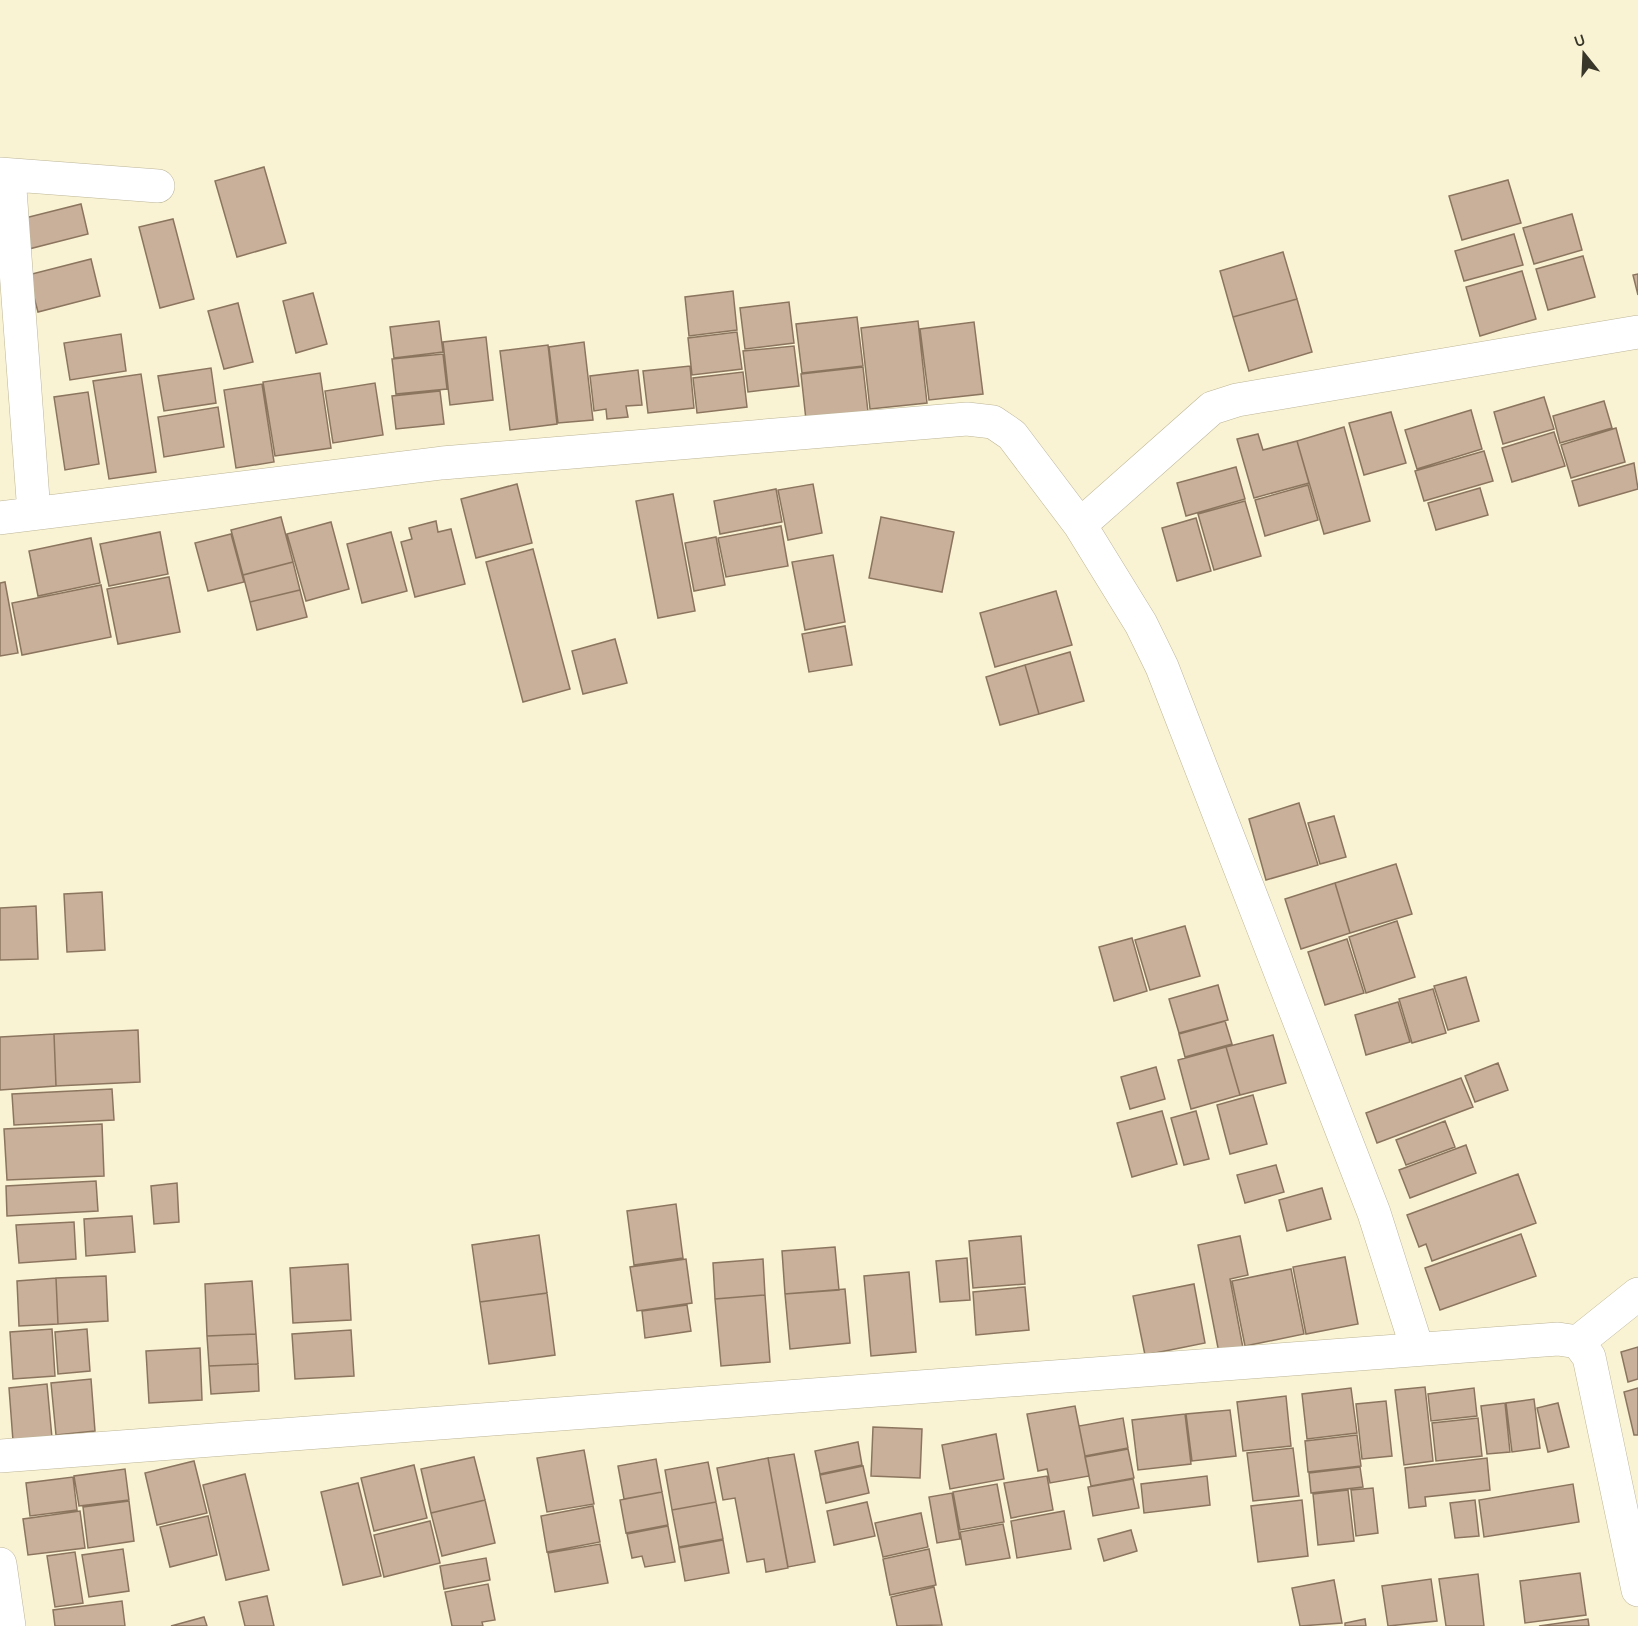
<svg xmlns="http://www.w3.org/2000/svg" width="1638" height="1626" font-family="Karla,sans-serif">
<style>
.building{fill:#c8b09b;stroke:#8c755f;stroke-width:1.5}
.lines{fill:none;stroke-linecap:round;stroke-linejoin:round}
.minor-casing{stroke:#bcb597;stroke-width:34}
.minor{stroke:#fff;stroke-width:33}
</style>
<rect width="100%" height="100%" fill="#faf3d3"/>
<path class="building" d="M264 167 286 243 237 257 215 181Z
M1508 180 1521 223 1462 240 1449 196Z
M81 204 88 234 25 250 17 220Z
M1572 214 1582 250 1534 264 1523 228Z
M173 219 194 299 160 308 139 227Z
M1514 234 1523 265 1464 281 1455 251Z
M1283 252 1297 299 1233 317 1220 271Z
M1583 256 1595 297 1548 310 1536 269Z
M91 259 100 296 38 312 28 275Z
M1522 271 1536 319 1480 336 1466 287Z
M1638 274V295L1633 275Z
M733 291 737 330 689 336 685 297Z
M313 293 327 344 296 353 283 301Z
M1297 299 1312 352 1249 371 1233 317Z
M789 302 794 343 745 349 740 308Z
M238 303 253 362 224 369 208 311Z
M857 317 863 366 802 373 796 324Z
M439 321 443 352 394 358 390 327Z
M918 321 927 403 870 409 861 328Z
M974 322 983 394 929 400 920 329Z
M737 332 742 369 692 375 688 338Z
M121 334 126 371 70 380 64 343Z
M486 337 493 400 450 405 443 342Z
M584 342 593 420 558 423 549 347Z
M548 345 557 424 510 430 500 351Z
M794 346 799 386 748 392 743 351Z
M443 354 447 389 396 394 392 359Z
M690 366 694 408 648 413 643 371Z
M863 367 868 412 806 420 801 374Z
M211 368 216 403 164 411 158 376Z
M638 370 642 405 626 406 628 417 607 419 606 409 594 411 590 376Z
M743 372 747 407 697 413 693 378Z
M320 373 331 448 275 456 263 382Z
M141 374 156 472 109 479 93 381Z
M375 383 383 435 333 443 325 391Z
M262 384 274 462 236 468 224 390Z
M440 391 444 424 396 429 392 396Z
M88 392 99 464 65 470 54 397Z
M1544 397 1554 429 1503 444 1494 412Z
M1604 401 1612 428 1560 443 1553 416Z
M218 407 224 447 164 457 158 417Z
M1471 410 1482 449 1417 469 1405 430Z
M1391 412 1406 463 1364 475 1349 423Z
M1344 427 1370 521 1324 534 1297 441Z
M1616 428 1625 462 1571 478 1561 445Z
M1554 432 1565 466 1512 482 1502 448Z
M1258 434 1263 450 1297 441 1309 483 1254 498 1237 439Z
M1484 451 1493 481 1424 501 1415 471Z
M1634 463 1638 489 1579 506 1572 481Z
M1236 467 1245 499 1186 516 1177 483Z
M517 484 532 543 476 558 461 499Z
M813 484 822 533 788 540 778 490Z
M1308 485 1318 520 1265 536 1255 500Z
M1480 488 1488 515 1436 530 1428 503Z
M776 489 782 522 720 534 714 501Z
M673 494 695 611 658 618 636 501Z
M1245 501 1261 556 1214 570 1198 514Z
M281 517 293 562 243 575 231 530Z
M881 517 954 532 942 592 869 578Z
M1196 518 1211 571 1177 581 1162 528Z
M436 521 438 532 451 529 465 584 415 597 401 542 412 539 409 528Z
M331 522 349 589 306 601 287 534Z
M781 526 788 566 726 577 718 538Z
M160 532 168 574 109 586 100 544Z
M391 532 407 591 362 603 347 544Z
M231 534 244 582 208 591 195 543Z
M716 537 725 585 694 591 685 543Z
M91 538 100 583 38 596 29 551Z
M533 549 570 689 523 702 486 562Z
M833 555 845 622 805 630 792 562Z
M293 562 300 590 250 602 243 575Z
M169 577 180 632 118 644 107 589Z
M5 582 18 653 0 656V583Z
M101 585 111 637 22 655 12 603Z
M300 590 307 617 257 630 250 602Z
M1056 591 1072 645 995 667 980 613Z
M845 626 852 665 809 672 802 634Z
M615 639 627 683 583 694 572 651Z
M1070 652 1084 701 1039 714 1025 665Z
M1025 665 1039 714 1000 725 986 677Z
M1299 803 1318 865 1266 880 1249 819Z
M1334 816 1346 857 1320 864 1308 823Z
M1396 864 1412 914 1350 933 1335 883Z
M1335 883 1350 933 1301 949 1285 899Z
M102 892 105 950 67 952 64 894Z
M36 906 38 959 0 960V908Z
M1397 921 1415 977 1366 993 1349 937Z
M1185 926 1200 976 1150 990 1135 940Z
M1132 938 1147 991 1114 1001 1099 947Z
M1347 939 1364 993 1325 1005 1308 952Z
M1466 977 1479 1021 1448 1030 1434 986Z
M1218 985 1228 1020 1179 1033 1169 999Z
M1433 989 1446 1033 1412 1043 1399 999Z
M1398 1002 1410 1042 1366 1055 1355 1015Z
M1225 1021 1232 1044 1185 1057 1179 1034Z
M138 1030 140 1082 56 1086 54 1034Z
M54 1034 56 1086 0 1090V1037Z
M1273 1035 1286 1083 1240 1095 1226 1047Z
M1226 1047 1240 1095 1191 1109 1178 1060Z
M1498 1063 1508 1090 1475 1102 1465 1076Z
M1156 1067 1165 1099 1130 1109 1121 1077Z
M1461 1078 1473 1107 1377 1143 1366 1113Z
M112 1089 114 1120 14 1125 12 1094Z
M1253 1095 1267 1144 1230 1154 1217 1105Z
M1162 1111 1177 1164 1132 1177 1117 1123Z
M1196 1111 1209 1159 1184 1165 1171 1118Z
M1445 1121 1455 1147 1406 1165 1396 1140Z
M102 1124 104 1176 7 1180 4 1129Z
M1466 1145 1476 1173 1410 1198 1399 1170Z
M1276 1165 1284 1192 1245 1203 1237 1175Z
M1518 1174 1536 1223 1432 1261 1426 1244 1419 1247 1407 1215Z
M96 1181 98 1211 7 1216 6 1186Z
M177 1183 179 1222 154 1224 151 1186Z
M1322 1188 1331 1219 1287 1231 1279 1200Z
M676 1204 683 1258 634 1265 627 1211Z
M132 1216 135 1252 86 1256 84 1219Z
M74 1222 76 1259 19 1263 16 1225Z
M1521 1234 1536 1276 1440 1310 1425 1268Z
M539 1235 547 1293 480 1302 472 1245Z
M1021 1236 1025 1284 973 1288 969 1241Z
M1240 1236 1248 1275 1230 1279 1243 1348 1219 1353 1198 1245Z
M835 1247 839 1290 785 1294 782 1251Z
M1345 1257 1358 1324 1306 1334 1293 1267Z
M967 1258 970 1300 940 1302 936 1261Z
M686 1259 692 1303 637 1311 630 1267Z
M763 1259 765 1295 715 1299 713 1263Z
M348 1264 351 1320 293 1323 290 1268Z
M1291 1269 1304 1334 1245 1346 1232 1281Z
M909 1272 916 1352 871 1356 864 1276Z
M106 1276 108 1321 58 1324 56 1278Z
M56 1278 58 1324 19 1326 17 1281Z
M252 1281 256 1334 207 1336 205 1284Z
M1194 1284 1205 1343 1145 1355 1133 1296Z
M1025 1287 1029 1330 976 1335 973 1292Z
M845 1289 850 1343 790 1349 785 1294Z
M547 1293 555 1355 489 1364 480 1302Z
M765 1295 770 1362 721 1366 715 1299Z
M687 1305 691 1331 645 1338 642 1311Z
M52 1329 55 1376 13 1379 10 1332Z
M87 1329 90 1371 58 1374 55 1332Z
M351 1330 354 1376 295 1379 292 1334Z
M256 1334 258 1364 209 1366 207 1336Z
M1638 1347V1379L1628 1382 1621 1352Z
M200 1348 202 1400 149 1403 146 1351Z
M258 1364 259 1391 211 1394 209 1366Z
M91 1379 95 1431 56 1435 51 1383Z
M47 1384 52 1438 13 1441 9 1388Z
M1425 1387 1433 1461 1404 1465 1395 1390Z
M1351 1388 1357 1433 1307 1439 1302 1394Z
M1474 1388 1477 1416 1431 1421 1428 1394Z
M1638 1388V1435H1634L1624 1392Z
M1286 1396 1291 1446 1243 1451 1237 1402Z
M1534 1399 1540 1448 1512 1452 1506 1403Z
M1386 1401 1392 1456 1362 1459 1356 1404Z
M1505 1403 1510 1452 1487 1454 1481 1406Z
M1558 1403 1569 1447 1548 1452 1537 1408Z
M1075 1406 1089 1476 1050 1483 1047 1469 1038 1471 1027 1414Z
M1230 1410 1236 1456 1192 1461 1186 1414Z
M1185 1414 1191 1464 1138 1470 1132 1420Z
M1123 1418 1128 1448 1085 1456 1079 1426Z
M1478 1418 1482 1456 1436 1461 1432 1423Z
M873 1427 922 1429 920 1478 871 1476Z
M996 1434 1004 1479 950 1489 942 1445Z
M1357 1435 1361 1466 1308 1472 1305 1441Z
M858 1442 862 1465 820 1474 815 1451Z
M1293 1448 1299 1496 1253 1501 1247 1453Z
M1128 1449 1134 1478 1091 1486 1085 1457Z
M584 1450 594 1504 547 1512 537 1458Z
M794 1454 815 1562 788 1567 768 1458Z
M474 1457 485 1500 431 1513 421 1469Z
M768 1458 788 1568 766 1572 764 1559 747 1562 735 1498 723 1500 717 1468Z
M1487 1458 1490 1490 1425 1497 1426 1506 1409 1508 1405 1468Z
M656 1459 662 1492 624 1499 618 1466Z
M194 1461 207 1513 157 1525 145 1473Z
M708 1462 716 1502 672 1510 665 1470Z
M414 1465 427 1518 374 1531 361 1478Z
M863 1466 869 1493 826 1503 820 1475Z
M1360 1467 1363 1487 1311 1493 1309 1473Z
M125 1469 129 1500 79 1506 74 1476Z
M245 1474 269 1570 226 1580 203 1485Z
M1047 1476 1053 1510 1011 1518 1004 1483Z
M1207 1476 1210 1505 1144 1513 1141 1484Z
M73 1477 77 1510 30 1516 26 1483Z
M1133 1479 1139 1508 1093 1516 1088 1487Z
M358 1483 381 1576 343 1585 321 1492Z
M997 1484 1004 1522 960 1530 953 1492Z
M1573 1484 1579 1522 1484 1537 1479 1500Z
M1373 1488 1378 1533 1356 1536 1351 1490Z
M1348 1490 1354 1541 1318 1545 1313 1494Z
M662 1492 668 1525 626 1533 620 1500Z
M952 1493 960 1539 937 1543 929 1497Z
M485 1500 495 1543 442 1556 431 1513Z
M1302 1500 1308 1556 1258 1562 1251 1506Z
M1475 1500 1479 1536 1455 1538 1450 1503Z
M129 1501 134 1541 88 1548 83 1507Z
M716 1502 723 1539 679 1547 672 1510Z
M867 1502 875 1536 834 1545 827 1511Z
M593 1506 600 1542 547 1552 541 1516Z
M80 1511 85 1548 28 1555 23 1519Z
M1064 1511 1071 1549 1017 1558 1011 1521Z
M921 1513 928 1547 883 1557 875 1523Z
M208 1516 217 1555 170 1567 160 1527Z
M430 1521 440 1563 384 1577 374 1535Z
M1003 1524 1010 1558 966 1565 960 1532Z
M668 1526 675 1562 645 1567 642 1556 632 1558 627 1534Z
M1131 1530 1137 1551 1104 1561 1098 1539Z
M723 1540 729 1573 685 1581 679 1548Z
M600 1544 608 1583 555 1592 548 1553Z
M123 1549 129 1591 89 1597 82 1555Z
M929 1549 936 1585 890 1595 883 1559Z
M75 1552 83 1603 55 1607 47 1556Z
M486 1558 490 1580 444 1589 440 1566Z
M1580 1573 1586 1615 1525 1623 1520 1581Z
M1478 1574 1484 1626H1446L1439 1579Z
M1431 1579 1437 1621 1388 1626 1382 1586Z
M1334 1580 1342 1623 1300 1626 1292 1588Z
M488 1584 495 1620 482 1622 483 1626H452L445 1592Z
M934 1587 942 1625 897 1626 891 1597Z
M267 1596 274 1626H245L239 1602Z
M122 1601 125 1626H55L53 1610Z
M204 1617 207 1626H171Z
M1365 1619 1366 1626H1345V1623Z
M1588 1619 1589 1626H1539Z"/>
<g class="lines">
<defs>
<path id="minor" d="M0 174 158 186
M9 176 34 513
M0 518 442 463 967 419 993 422 1012 435 1080 525 1141 624 1162 667 1374 1213 1417 1348
M1080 525 1212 408 1237 400 1638 332
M1578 1342 1638 1294
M0 1456 1558 1339 1578 1342 1589 1357 1638 1590
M0 1564 9 1626"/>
</defs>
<use href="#minor" class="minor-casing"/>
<use href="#minor" class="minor"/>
</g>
<g transform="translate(1584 54) rotate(342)" stroke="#faf3d3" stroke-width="4.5" paint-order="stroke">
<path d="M0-4.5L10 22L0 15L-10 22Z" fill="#39372a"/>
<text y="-9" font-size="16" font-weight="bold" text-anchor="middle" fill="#39372a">U</text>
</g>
</svg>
